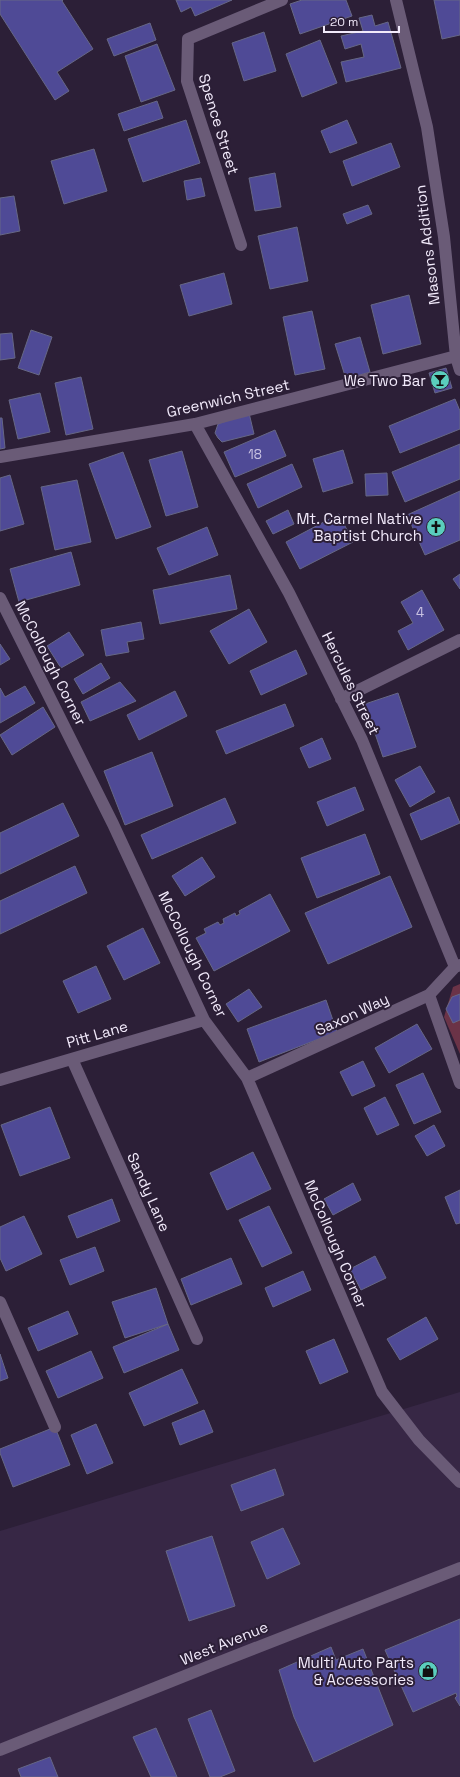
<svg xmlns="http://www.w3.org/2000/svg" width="460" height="1777" font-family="'Space Grotesk',sans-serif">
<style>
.built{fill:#372745}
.green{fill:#6b3347}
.building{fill:#4f4a96;stroke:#666785}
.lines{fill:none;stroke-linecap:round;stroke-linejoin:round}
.street{stroke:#6a5b77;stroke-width:12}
.labels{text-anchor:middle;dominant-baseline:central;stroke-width:4;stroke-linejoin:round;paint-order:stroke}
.number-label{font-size:13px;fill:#c9c2e2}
.street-label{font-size:15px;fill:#f2eafb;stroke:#2c1f37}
.poi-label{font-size:15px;fill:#f2eafb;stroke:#2c1f37;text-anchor:end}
</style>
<rect width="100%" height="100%" fill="#2c1f37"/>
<path class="built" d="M460 1392V1777H0V1531Z"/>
<path class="green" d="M460 984V1054L444 1017 453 987Z"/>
<path class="building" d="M0 0H63L62 1 93 49 57 72 69 91 55 100 0 14Z
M176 0H232L195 16 191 7 181 12Z
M302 0H346L352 16 300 34 290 4Z
M434 0H460V35L442 39Z
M372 15 375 26 388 22 401 68 346 82 341 62 364 57 361 44 345 49 341 36 363 31 359 18Z
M150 23 156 40 114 56 107 39Z
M264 32 276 71 244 81 232 43Z
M320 40 337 83 302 97 286 54Z
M157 44 175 90 141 102 125 56Z
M157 101 163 118 124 131 118 114Z
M186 120 200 163 143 182 128 139Z
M347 120 357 143 330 153 321 131Z
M391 143 400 167 352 186 343 161Z
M94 149 107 191 64 204 51 161Z
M275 173 281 207 255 211 249 178Z
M201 178 205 196 187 200 184 181Z
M14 196 20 231 0 235V198Z
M368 205 372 214 347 224 343 214Z
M297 227 308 281 270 289 258 236Z
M224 273 232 304 189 316 180 285Z
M409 295 421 344 383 354 371 305Z
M312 311 325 369 295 375 283 317Z
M31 330 52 337 39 375 18 368Z
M12 333 15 358 0 360V334Z
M360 337 370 372 346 379 335 344Z
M446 368 452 388 435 393 429 373Z
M81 377 93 429 66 435 55 383Z
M40 393 50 432 18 439 9 400Z
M455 399 460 411V429L400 453 389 426Z
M249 413 254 434 222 442 218 438 215 433 218 424Z
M0 418H2L5 448 0 449Z
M275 430 286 456 235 477 224 452Z
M460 444V479L405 502 392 472Z
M343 450 353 483 323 492 313 459Z
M182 451 198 507 166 516 149 460Z
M123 452 151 527 116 539 89 464Z
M292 464 302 487 258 508 247 484Z
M387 473 388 495 366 496 365 474Z
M10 475 24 524 0 531V478Z
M77 480 91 542 55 550 41 487Z
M460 491V540L425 555 407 515Z
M288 510 294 524 273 534 266 521Z
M339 514 353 542 300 569 286 542Z
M207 527 218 555 169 575 157 548Z
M71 552 80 585 19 602 10 569Z
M460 574V589L453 579Z
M230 575 237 609 160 624 153 590Z
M422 590 444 630 408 650 398 631 413 623 401 602Z
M249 609 267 642 229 664 210 631Z
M141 622 144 639 127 642 129 652 106 656 101 630Z
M69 632 84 655 61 668 47 646Z
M0 644 10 659 0 665Z
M296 650 307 674 261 695 250 671Z
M101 663 110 678 83 694 74 679Z
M120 682 136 701 90 721 81 702Z
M25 686 35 703 0 723V688L5 697Z
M175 691 187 716 139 740 127 715Z
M398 693 416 747 383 757 365 704Z
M285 704 294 726 226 754 216 731Z
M43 707 55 727 12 755 0 735Z
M322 738 331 759 309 768 300 748Z
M152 752 173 806 125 825 104 771Z
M420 766 435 792 410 807 395 780Z
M355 787 364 810 327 826 317 802Z
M449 797 460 823 421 840 410 814Z
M225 798 236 823 152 859 141 835Z
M63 803 79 836 0 874V833Z
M365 834 380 874 317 898 301 858Z
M202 857 215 877 185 896 172 876Z
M75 866 87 893 0 934V901Z
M390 876 412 927 328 964 305 913Z
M270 894 290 931 214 971 196 938 206 933 204 929 218 922 220 925 224 923 223 919 235 913 236 916 240 914 239 911Z
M143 928 160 963 124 980 107 946Z
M96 966 111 999 78 1013 63 981Z
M249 989 262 1007 238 1022 226 1004Z
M460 994V1020L453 1023 446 1009 452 997Z
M326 1000 337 1032 259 1062 247 1029Z
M417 1024 432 1049 389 1073 375 1048Z
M363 1061 375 1086 352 1096 340 1072Z
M423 1073 441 1112 414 1124 396 1085Z
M385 1097 399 1125 377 1135 364 1108Z
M50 1107 70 1158 20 1176 1 1125Z
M434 1125 445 1146 427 1156 415 1136Z
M253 1152 271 1189 227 1210 210 1173Z
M353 1183 361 1200 333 1215 324 1199Z
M460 1190V1223L456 1224 445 1197Z
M112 1199 120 1221 77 1238 68 1216Z
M269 1206 292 1253 262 1267 239 1220Z
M24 1216 42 1254 6 1271 0 1258V1227Z
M95 1247 104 1271 70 1285 60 1260Z
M375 1256 386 1278 361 1290 350 1269Z
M231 1258 242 1284 191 1305 181 1279Z
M303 1271 311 1290 273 1307 265 1288Z
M156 1288 168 1324 125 1338 112 1302Z
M68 1311 78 1334 38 1351 28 1328Z
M426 1317 438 1339 400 1360 387 1339Z
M168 1324 179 1350 124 1373 113 1347Z
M334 1339 348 1372 320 1384 306 1351Z
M91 1351 103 1378 58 1398 46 1371Z
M0 1354 8 1378 0 1381Z
M182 1369 198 1403 144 1426 129 1393Z
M204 1410 213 1432 180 1445 172 1423Z
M96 1424 113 1463 87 1474 71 1435Z
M55 1427 70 1465 13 1487 0 1453V1449Z
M275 1469 284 1495 241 1511 231 1485Z
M283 1528 300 1564 267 1579 251 1542Z
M212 1536 235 1606 189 1621 166 1551Z
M460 1619V1706L455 1698 457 1696 456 1693 413 1712 385 1650Z
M331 1647 336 1660 363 1649 393 1725 314 1762 294 1717 279 1670Z
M211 1710 235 1771 220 1777H210L188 1719Z
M156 1728 177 1777H151L133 1737Z
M50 1757 58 1777H21L18 1769Z"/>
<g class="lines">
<path class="street" d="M396 0 427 127 444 237 456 357 460 370
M241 245 187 81 188 39 282 0
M195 424 289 593 362 740 455 967
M0 457 195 424 460 355
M0 598 113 824 204 1020 247 1078 382 1392 419 1440 460 1482
M341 699 460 640
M429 995 460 1083
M72 1059 197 1339
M247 1078 429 995 455 967 460 965
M0 1080 204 1020
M0 1302 55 1427
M0 1750 212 1665 460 1568"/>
</g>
<defs>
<symbol id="bar-disc" viewBox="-11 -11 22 22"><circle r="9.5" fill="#5acebd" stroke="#2c1f37"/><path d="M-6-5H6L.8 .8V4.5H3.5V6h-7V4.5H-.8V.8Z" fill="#111"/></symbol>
<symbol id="church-disc" viewBox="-11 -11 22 22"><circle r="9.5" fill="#5acebd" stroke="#2c1f37"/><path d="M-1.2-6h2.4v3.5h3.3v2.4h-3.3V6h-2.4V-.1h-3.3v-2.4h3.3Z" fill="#111"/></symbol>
<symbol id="shop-disc" viewBox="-11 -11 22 22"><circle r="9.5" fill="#5acebd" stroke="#2c1f37"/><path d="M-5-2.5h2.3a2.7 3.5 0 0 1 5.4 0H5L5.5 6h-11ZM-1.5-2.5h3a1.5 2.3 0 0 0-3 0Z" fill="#111"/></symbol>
</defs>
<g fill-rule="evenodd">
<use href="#bar-disc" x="429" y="369" width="22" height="22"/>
<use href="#church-disc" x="425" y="516" width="22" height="22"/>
<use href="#shop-disc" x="417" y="1660" width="22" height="22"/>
</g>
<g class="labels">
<g class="number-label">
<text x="255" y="454">18</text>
<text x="420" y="612">4</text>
</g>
<g class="street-label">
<text transform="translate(219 124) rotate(73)">Spence Street</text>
<text transform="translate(427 245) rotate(-97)">Masons Addition</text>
<text transform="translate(228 398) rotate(-13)">Greenwich Street</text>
<text transform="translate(51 663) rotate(63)">McCollough Corner</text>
<text transform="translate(351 683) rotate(64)">Hercules Street</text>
<text transform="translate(193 954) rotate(64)">McCollough Corner</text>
<text transform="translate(352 1014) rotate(-25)">Saxon Way</text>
<text transform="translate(97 1034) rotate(-16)">Pitt Lane</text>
<text transform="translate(149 1192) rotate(66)">Sandy Lane</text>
<text transform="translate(336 1244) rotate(67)">McCollough Corner</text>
<text transform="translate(224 1643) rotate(-22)">West Avenue</text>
</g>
<g class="poi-label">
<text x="426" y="380">We Two Bar</text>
<text x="422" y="518">Mt. Carmel Native<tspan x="422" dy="17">Baptist Church</tspan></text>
<text x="414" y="1662">Multi Auto Parts<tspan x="414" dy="17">&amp; Accessories</tspan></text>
</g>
</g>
<path d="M324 26v6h75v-6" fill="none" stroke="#f2eafb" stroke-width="2"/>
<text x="330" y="26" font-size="12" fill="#f2eafb" stroke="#2c1f37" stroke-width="3" paint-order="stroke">20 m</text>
</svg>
